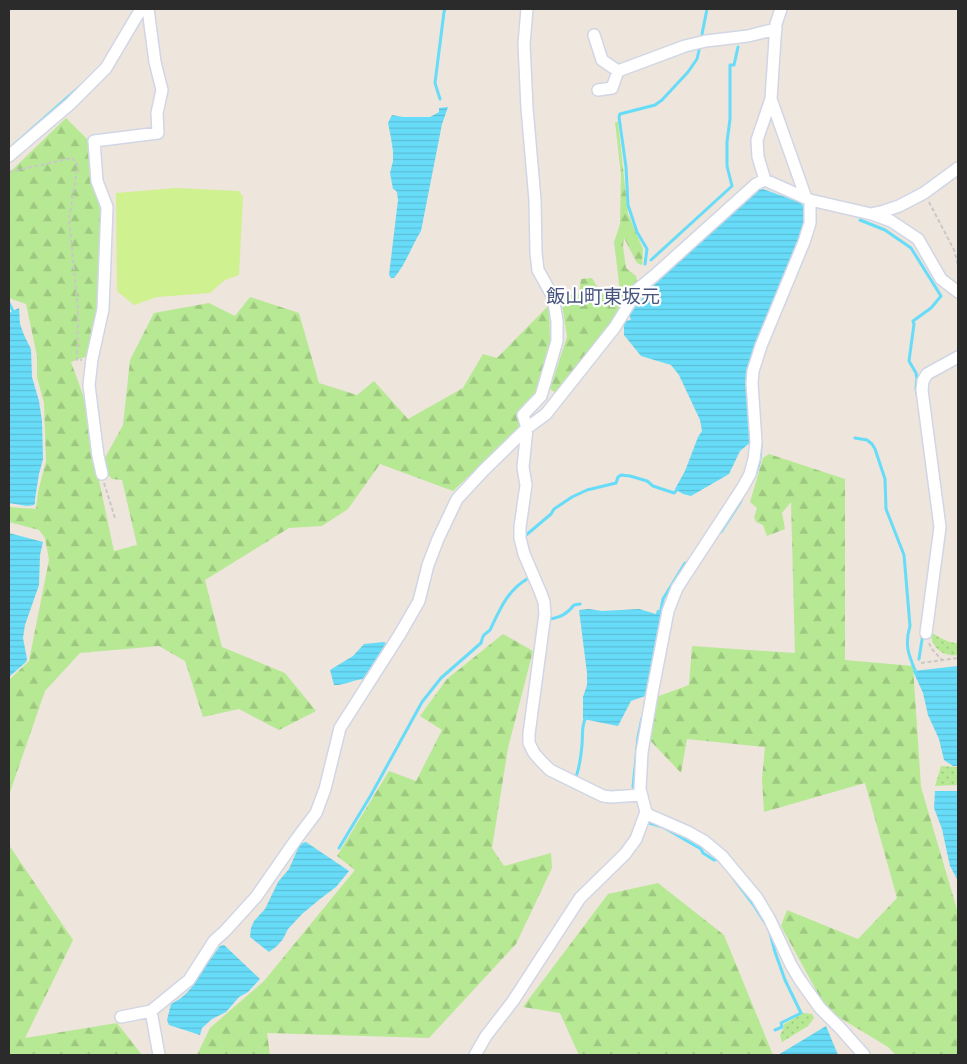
<svg xmlns="http://www.w3.org/2000/svg" width="967" height="1064" font-family="Barlow,'Noto Sans JP',sans-serif">
<style>
.grass{fill:url(#grass-dots)}
.forest{fill:url(#forest-firs)}
.pitch{fill:#cff18f}
.water{fill:url(#water-rules)}
.lines{fill:none;stroke-linecap:round;stroke-linejoin:round}
.stream{stroke:#67dcf8;stroke-width:3}
.minor-casing{stroke:#d1d6e5;stroke-width:14}
.path{stroke:#c8c8c8;stroke-width:2;stroke-dasharray:4 2.5;stroke-linecap:butt}
.minor{stroke:#fff;stroke-width:11}
.labels{text-anchor:middle;dominant-baseline:central;stroke-width:4.5;stroke-linejoin:round;paint-order:stroke}
.quarter-label{font-size:19px;fill:#48567f;stroke:#fff}
</style>
<defs>
<pattern id="grass-dots" width="8" height="8" patternUnits="userSpaceOnUse" patternTransform="scale(1.25)"><rect width="8" height="8" fill="#b7e994"/><path d="M2 2h.1M6 6h.1" fill="none" stroke="#9ec880" stroke-width="1.8" stroke-linecap="round"/></pattern>
<pattern id="forest-firs" width="22" height="20" patternUnits="userSpaceOnUse" patternTransform="scale(1.25)"><rect width="22" height="20" fill="#b7e994"/><path d="M5 1l3.5 6h-7zM16 11l3.5 6h-7z" fill="#9ec880"/></pattern>
<pattern id="water-rules" width="6" height="5" patternUnits="userSpaceOnUse" patternTransform="scale(1.25)"><rect width="6" height="5" fill="#67dcf8"/><path d="M0 2.5h6" fill="none" stroke="#5abdd5"/></pattern>
</defs>
<rect width="100%" height="100%" fill="#eee5dc"/>
<path class="grass" d="M931 632C940 638 948 643 958 643V655C943 657 931 648 931 632Z
M941 766 958 767V785L935 786Z
M803 1013 812 1014 814 1018 808 1026 782 1042 780 1035 784 1027 783 1025Z"/>
<path class="forest" d="M66 118 89 141 102 210 100 298 88 356 71 362 83 395 94 457 114 551 137 545 122 480 112 479 107 473 105 458 123 425 130 360 154 313 209 303 235 316 250 297 299 313 319 383 357 395 374 381 408 419 463 388 483 354 497 358 549 305 550 341 535 394 517 414 521 427 453 491 380 464 348 509 322 526 289 528 205 580 222 647 285 673 316 711 279 730 239 709 203 717 185 661 159 646 80 653 45 691 9 795V680L29 661 49 560 45 538 39 530 9 522V507L36 509 38 492 46 461 44 403 37 377V356L26 304 9 298V173Z
M615 122H618L628 214 643 249 642 265 637 263 624 238 623 246 626 268 636 276 637 282 633 286 605 332 556 393 550 389 567 337 561 298 579 293 581 279 592 278 600 292 614 302 621 299 614 242 620 224 621 175Z
M769 454 845 479V660L913 666 921 787 958 913V1055H896L888 1047 827 1010 781 926 787 910 858 939 897 898 865 783 764 812 762 779 765 747 687 739 681 773 644 734 648 700 689 685 692 646 795 653 791 502 782 513 785 529 767 536 763 525 756 522 754 517 757 508 750 502 763 458Z
M503 634 533 651 508 748 492 848 504 866 551 853 552 868 516 944 429 1038 267 1033 270 1055H197L210 1028 264 981 355 870 337 856 389 771 416 781 442 730 420 716 447 679Z
M9 845 73 940 25 1038 117 1023 142 1055H9Z
M658 883 724 935 773 1055H579L560 1013 523 1007 608 894Z"/>
<path class="pitch" d="M176 188 239 191 243 197 239 275 225 280 210 293 157 297 134 305 117 291 116 193Z"/>
<path class="water" d="M448 107 442 124 421 231C411 247 406 264 394 278H391L389 275 398 200 397 192 395 190 393 189 390 173 393 161V151L391 138 388 123 392 115 403 117H430L439 112V108Z
M763 189 802 203 805 214 801 236 757 346 751 442 740 451 729 474 691 496 683 494 675 489 685 471 698 437 702 431 700 420 679 375 671 365 641 356 624 335V321L631 320 629 315 651 288 753 194 758 190Z
M19 308 20 324 24 335 31 349 32 377 39 401 42 421 43 459 39 474 35 499V503L34 505 27 506 9 503V313Z
M9 533 43 542 40 555 39 585 25 625 23 638 27 659 26 662 9 677Z
M589 609 602 611 639 609 656 614 657 610 663 611 648 695 631 701 618 726 583 719V697L587 685V673L579 610Z
M384 642 386 643 385 645 363 679C354 680 341 686 334 685L330 670 353 656 364 644Z
M958 666V766H953L944 760 939 739 928 715 923 693 913 671Z
M935 791H958V881L950 866 942 829 934 808Z
M306 842 349 871 336 887 320 899 302 914 288 929 283 939 277 946 269 952 250 937 251 928 254 921 265 909 278 882 289 869 300 844Z
M224 945 260 979 248 992 239 997 226 1012 212 1019 202 1028 200 1035 169 1025 167 1020 171 1004C185 997 190 990 199 977V974L207 961 210 960 220 946Z
M826 1026 838 1055H778Z"/>
<g class="lines">
<path class="stream" d="M702 34 707 9
M440 99 435 83 444 12 445 9
M9 149 78 88
M860 220 885 230 911 248 941 296 931 308 913 321 914 324 909 361 916 373 917 379 916 389 917 394
M651 260 732 186 727 166V142L730 119V65H734L738 47
M645 264 647 249 637 232 628 205 626 167 619 117 620 114 655 105 662 100 688 72 697 59 700 46
M9 303 14 313
M855 438 867 440 872 444 875 449 885 479 886 509 904 555 910 626C904 646 909 656 917 675
M755 475C760 465 761 455 761 443
M721 532 741 501
M525 538V536L551 514 554 509 572 497 587 490 616 483 618 477 621 475 630 476 647 481 653 486 674 493 679 488
M660 614 663 599 685 563
M550 617V619C561 617 567 614 574 605L580 604
M919 659 923 633
M576 777C580 766 581 756 582 745 583 735 581 726 586 717
M633 787 638 737 642 718
M649 823 663 827 701 849 703 853 714 860 719 859 720 860
M339 848 371 795 422 702 441 678 481 643C482 640 482 637 484 635 486 633 488 632 490 630 500 609 507 591 527 579
M734 879 753 904 769 929 775 952 785 980 801 1013 781 1023 782 1027 775 1030"/>
<defs>
<path id="minor" d="M527 9 524 44 527 108 535 200 536 253 538 270 553 297 557 321V341L541 396 523 415 527 428 523 467 526 485 520 527V538L524 554 540 591 544 602 545 614 529 734V743L534 753 541 761 550 770 603 796 611 797 641 795
M594 35 602 60 618 71
M598 90 612 88 618 71 685 46 706 41 748 36 776 29
M771 99 806 198
M9 156 70 104 106 68 141 9
M765 180 758 157 757 140 771 99 776 24 781 9
M872 214 891 221 918 239 941 279 958 292
M102 474 98 456 89 385 92 359 103 309 107 207 97 181 94 141 158 133 157 113 162 90 155 62 148 9
M926 633 940 527 922 390 923 381 927 374 958 357
M646 812 649 815 688 832 704 841 722 856 757 898 769 918 791 965 800 980 820 1008 841 1029 864 1055
M151 1011 159 1055
M121 1017 151 1011 189 980 214 941 225 931 256 897 295 841 316 813 325 789 340 728 400 634 419 601 428 565 438 539 457 499 484 470 527 428 546 414 615 327 638 289 655 275 756 184 765 180 810 200 871 214 884 211 899 206 924 193 958 168
M475 1055 486 1036 513 1001 580 898 625 854 636 839 646 812 640 789 642 752 652 694 668 611 677 588 743 487 750 474 754 459 756 442 752 383 753 371 761 346 804 242 810 223V200"/>
</defs>
<use href="#minor" class="minor-casing"/>
<path class="path" d="M9 172 72 158 77 163V170L69 219 78 310 77 360H82
M929 202 954 250 958 265
M104 483 115 518
M929 643 931 648 942 660
M921 663 958 658"/>
<use href="#minor" class="minor"/>
</g>
<g class="labels">
<g class="quarter-label">
<text x="603" y="295">飯山町東坂元</text>
</g>
</g>
<rect width="967" height="1064" fill="none" stroke="#2b2b2b" stroke-width="20"/>
</svg>
